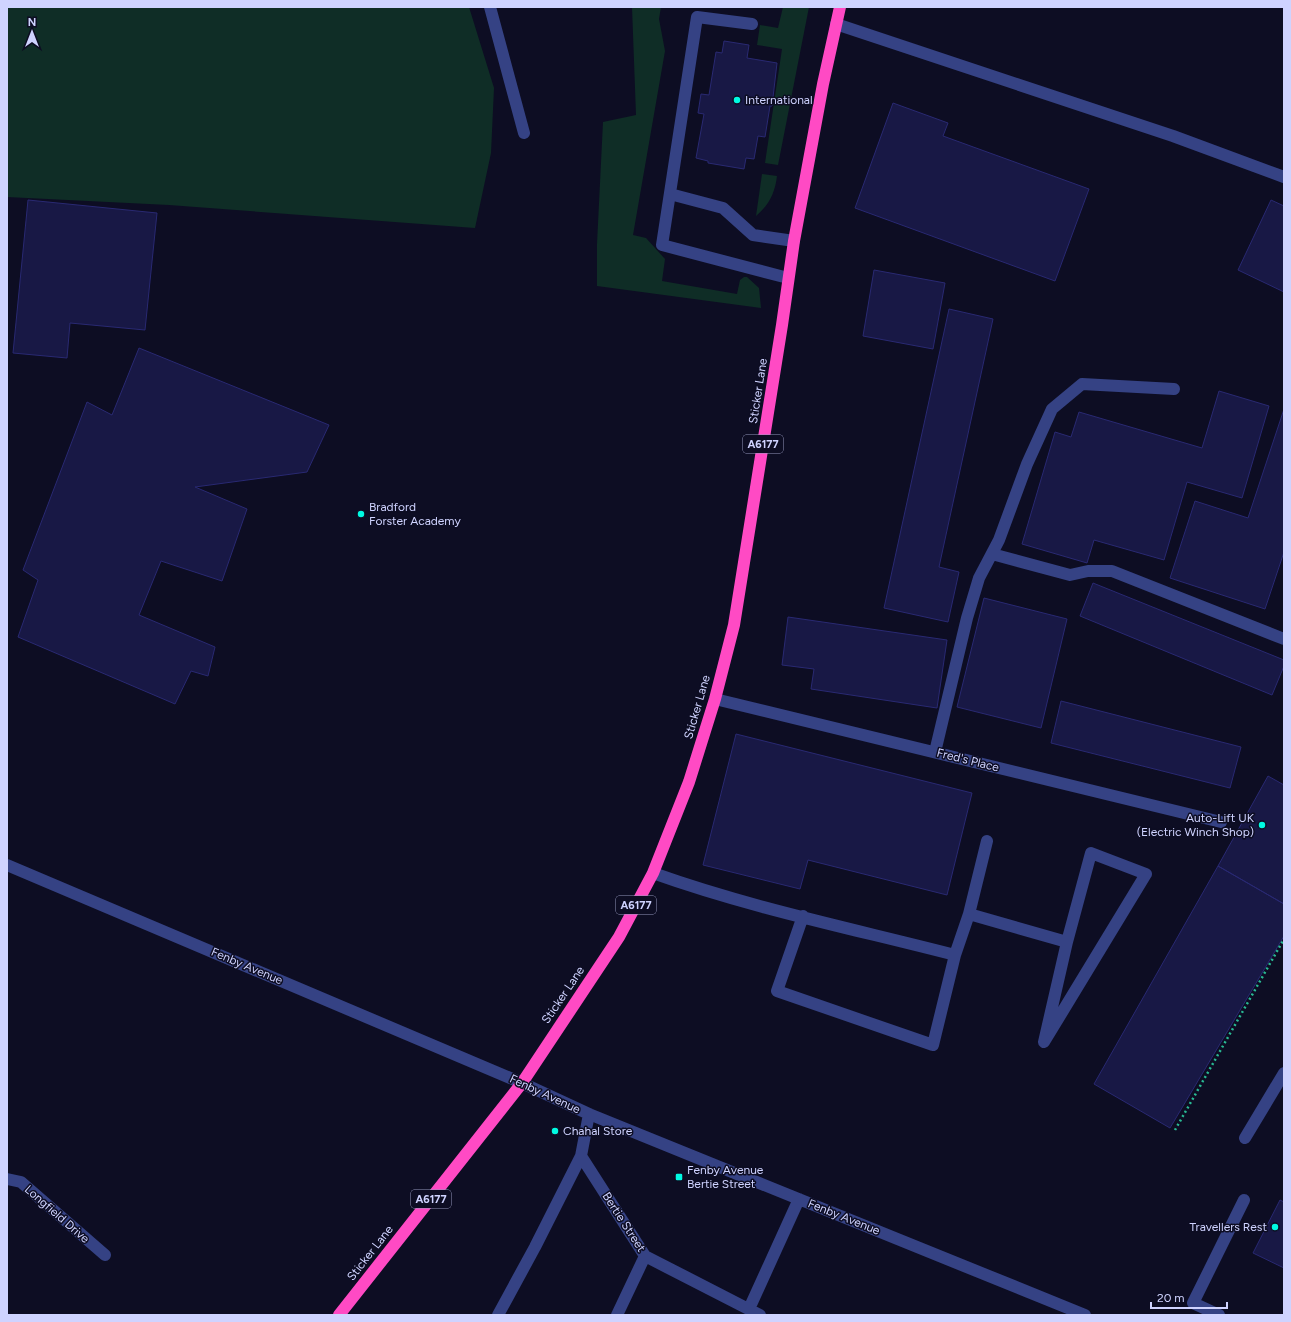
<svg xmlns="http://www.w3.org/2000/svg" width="1291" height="1322" font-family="Figtree,sans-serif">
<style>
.green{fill:#0f2d26}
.building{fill:#181845;stroke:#292972}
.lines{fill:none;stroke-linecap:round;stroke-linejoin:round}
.path{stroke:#29b994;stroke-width:2.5;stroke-dasharray:2 3;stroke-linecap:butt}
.minor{stroke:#354284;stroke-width:12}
.highway{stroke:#ff4ac4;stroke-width:12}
.poi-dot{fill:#00fae2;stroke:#0d0d23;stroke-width:1.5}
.labels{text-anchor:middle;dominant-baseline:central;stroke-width:3;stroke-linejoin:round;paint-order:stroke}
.shield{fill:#0d0d23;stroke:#9598bd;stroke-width:1}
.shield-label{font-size:11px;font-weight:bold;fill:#cfd3ff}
.poi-label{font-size:12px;fill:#cfd3ff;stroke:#0d0d23;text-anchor:start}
.street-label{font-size:12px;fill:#cfd3ff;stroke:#0d0d23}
</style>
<rect width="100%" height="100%" fill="#0d0d23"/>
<path class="green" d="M7 7H469L494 88 491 153 475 228 169 205 7 197Z
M632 7H661L659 19 665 51 633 235 646 238 665 259 662 281 737 294 740 280 744 277H747L759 288 761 308 597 286V244L603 122 636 115Z
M783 7H809L778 165 765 163 782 49 757 45 760 25 778 28Z
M762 174 777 176C775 193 769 205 756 216Z"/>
<path class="building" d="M724 41 749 45 747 58 777 63 772 106H770L765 137 758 136 754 159 746 158 744 169 708 163V161L696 158 704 114 698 113 701 94 709 95 716 52 722 53Z
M893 103 948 123 943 136 1089 189 1055 281 855 208Z
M28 200 157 213 145 330 70 323 67 358 13 353Z
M1271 200 1284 206V292L1238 270Z
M874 270 945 283 933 349 863 336Z
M949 309 993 319 939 567 959 572 948 622 884 608Z
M139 348 329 425 307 472 195 487 247 509 222 581 161 561 139 615 215 647 208 676 191 671 175 704 18 637 38 580 23 570 87 402 112 415Z
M1219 391 1269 406 1242 498 1187 482 1164 560 1094 540 1087 563 1022 544 1055 432 1071 437 1079 412 1202 448Z
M1284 409V552L1265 609 1170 578 1195 501 1248 518Z
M1093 583 1284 660V666L1272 695 1080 616Z
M984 598 1067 619 1041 728 957 707Z
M788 617 947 640 937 708 811 689 814 669 782 665Z
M1061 701 1241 747 1230 788 1051 743Z
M736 734 972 793 947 895 808 860 800 889 703 865Z
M1268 776 1284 785V904L1218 866Z
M1218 866 1284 904V936L1170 1128 1094 1084Z
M1280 1200 1284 1202V1268L1253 1253Z"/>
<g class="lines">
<path class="path" d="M1175 1130 1284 939"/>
<path class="minor" d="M490 7 524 133
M752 24 697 17 662 245 788 278
M836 24 1173 136 1284 177
M670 194 723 208 753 235 794 241
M992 554 1070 575 1088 571H1112L1284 639
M715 699 1221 822
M935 752 967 618 979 578 999 540 1027 464 1052 409 1082 384 1174 389
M7 865 522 1083 589 1114 1085 1315
M653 873C751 908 854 929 955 955L933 1045 777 991 803 916
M969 914 987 841
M955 955 969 914 1067 942 1091 853 1146 874 1044 1042 1067 942
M589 1114 581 1156 645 1256 760 1315
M1245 1138 1284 1073
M7 1179 21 1182 105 1255
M749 1309 799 1199
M498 1315 535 1247 581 1156
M617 1315 645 1256
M1219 1315 1193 1303 1244 1200"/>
<path class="highway" d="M339 1315 522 1083 619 937 653 873 689 782 715 699 734 625 782 325 794 241 823 84 840 7"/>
</g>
<g class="poi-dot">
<circle cx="737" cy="100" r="4"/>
<circle cx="361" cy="514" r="4"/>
<circle cx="1262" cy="825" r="4"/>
<circle cx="555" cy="1131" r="4"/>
<rect x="675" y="1173" width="8" height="8" rx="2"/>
<circle cx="1275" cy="1227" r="4"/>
</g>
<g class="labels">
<g class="shield">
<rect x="743" y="435" width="40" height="18" rx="3"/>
<rect x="616" y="896" width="40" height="18" rx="3"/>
<rect x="411" y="1190" width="40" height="18" rx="3"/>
</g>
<g class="shield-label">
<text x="763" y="444">A6177</text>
<text x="636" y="905">A6177</text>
<text x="431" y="1199">A6177</text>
</g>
<g class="poi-label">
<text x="745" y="100">International</text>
<text x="369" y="507">Bradford<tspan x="369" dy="14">Forster Academy</tspan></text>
<text x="1254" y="818" text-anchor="end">Auto-Lift UK<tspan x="1254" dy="14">(Electric Winch Shop)</tspan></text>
<text x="563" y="1131">Chahal Store</text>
<text x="687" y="1170">Fenby Avenue<tspan x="687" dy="14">Bertie Street</tspan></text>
<text x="1267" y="1227" text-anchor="end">Travellers Rest</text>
</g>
<g class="street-label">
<text transform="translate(758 391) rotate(-81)">Sticker Lane</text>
<text transform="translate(697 707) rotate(-74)">Sticker Lane</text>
<text transform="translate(968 760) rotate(14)">Fred's Place</text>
<text transform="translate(247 966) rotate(23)">Fenby Avenue</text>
<text transform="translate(563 995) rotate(-56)">Sticker Lane</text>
<text transform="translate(545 1094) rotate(25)">Fenby Avenue</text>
<text transform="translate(57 1214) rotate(41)">Longfield Drive</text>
<text transform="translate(844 1217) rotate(22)">Fenby Avenue</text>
<text transform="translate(624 1222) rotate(57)">Bertie Street</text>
<text transform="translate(370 1253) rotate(-52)">Sticker Lane</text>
</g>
</g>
<rect width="1291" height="1322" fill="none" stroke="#cfd3ff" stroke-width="16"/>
<g transform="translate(32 32)" stroke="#0d0d23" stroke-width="3" paint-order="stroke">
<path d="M0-3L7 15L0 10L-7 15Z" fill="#cfd3ff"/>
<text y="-6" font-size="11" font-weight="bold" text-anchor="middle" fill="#cfd3ff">N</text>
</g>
<path d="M1151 1302v6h76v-6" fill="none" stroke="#cfd3ff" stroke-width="2"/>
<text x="1157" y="1302" font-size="12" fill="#cfd3ff" stroke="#0d0d23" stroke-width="3" paint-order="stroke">20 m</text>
</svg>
